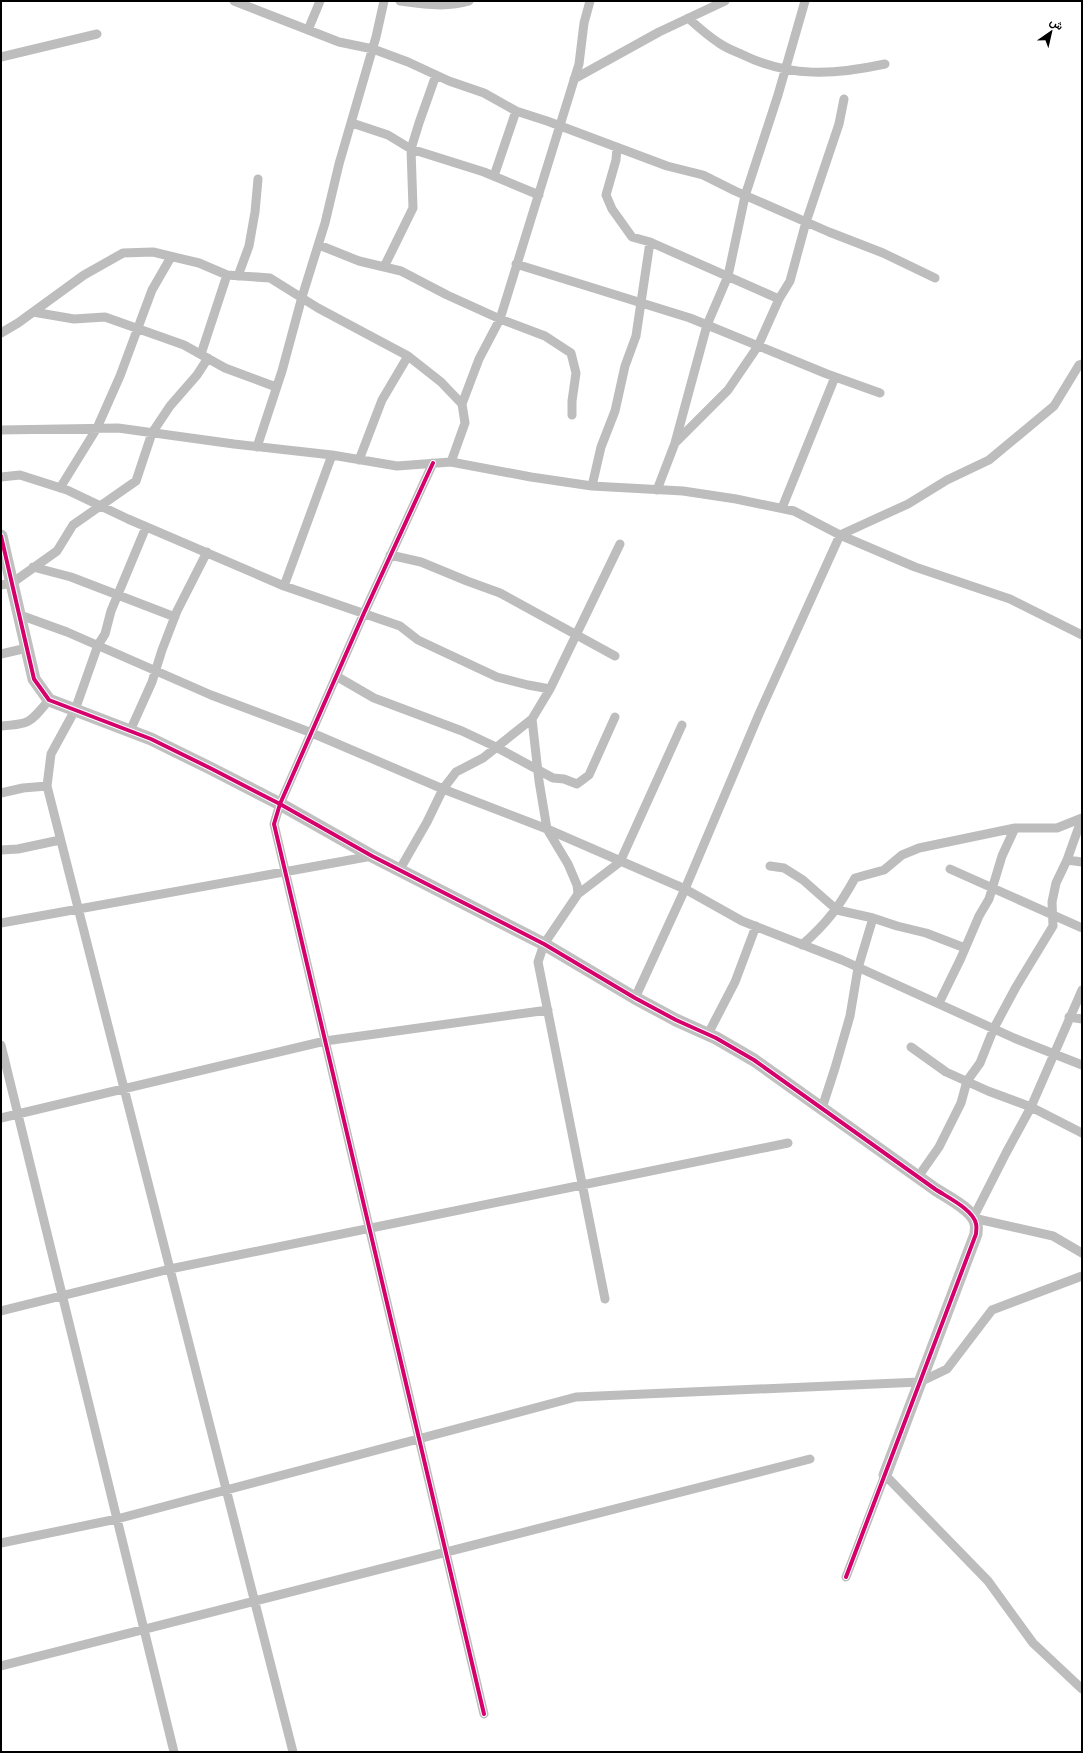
<svg xmlns="http://www.w3.org/2000/svg" width="1083" height="1753" font-family="Commissioner,Vazirmatn,sans-serif">
<style>
.lines{fill:none;stroke-linecap:round;stroke-linejoin:round}
.street{stroke:#bdbdbd;stroke-width:9}
.secondary{stroke:#c0c0c0;stroke-width:13}
.cycleway-casing{stroke:#fff;stroke-width:6}
.cycleway{stroke:#d6006c;stroke-width:4}
</style>
<rect width="100%" height="100%" fill="#fff"/>
<g class="lines">
<path class="street" d="M234 1 339 42 373 49 408 62 449 81 484 93 516 111 547 121 667 166 703 175 735 191 829 232 883 253 935 278
M400 1C423 4 446 8 469 1
M688 18C698 27 708 36 719 43 726 48 734 51 741 54 790 78 834 75 885 64
M308 30 320 1
M1 57 97 34
M574 79 659 32 725 1
M352 123 388 135 411 149 484 172 539 195
M617 147 616 160 606 195 612 209 632 237 650 242 779 299
M494 176 516 111
M319 245 359 261 401 271 447 295 500 319 545 336 571 353 576 373 572 401V415
M516 264 690 318 827 374 880 393
M384 267 413 208 411 149 419 123 436 75
M238 276 249 246 255 212 258 179
M33 312 74 319 105 317 184 345 225 368 276 387
M1 333 18 323 84 275 123 253 153 252 199 263 227 275 270 278 318 308 408 356 441 382 462 404 465 423 451 462
M201 354 227 275
M462 404 479 359 500 319 579 64 584 23 590 1
M1 430 118 428 234 444 332 455 397 466 451 462 531 477 592 486 683 491 736 499 794 511 840 535 915 567 1010 599 1082 635
M676 442 728 390 758 346 779 299 790 281 806 222 839 124 844 99
M257 447 282 371 302 297 325 223 339 164 376 37 384 1
M359 460 382 400 408 356
M433 463 364 613 280 804 274 824 484 1714
M1 477 20 475 67 490 128 519 284 586 400 626 418 640 497 677 528 685 550 689
M592 486 601 447 615 411 625 366 636 336 650 242
M60 488 97 428 120 376 152 290 171 257
M657 490 675 443 707 325 728 276 745 196 778 95 805 1
M782 508 835 377
M146 527 111 611 105 634 98 645 75 710 51 754 47 786 293 1752
M390 555 421 562 467 581 500 593 615 656
M33 567 71 577 175 617
M1 585 12 583 57 551 73 525 136 481 152 433 170 406 197 375 208 358
M284 586 332 455
M20 615 67 632 211 695 312 733 443 789 547 829 685 889 742 921 842 960 1014 1038 1082 1065
M1 654 27 648
M336 676 374 698 462 731 496 747 553 778 564 779 577 784 589 775 615 717
M532 719 539 781 547 829 568 864 577 885 578 894
M1 726C30 724 30 723 49 700
M130 731 152 682 162 650 177 611 207 552
M1 793 23 788 47 786
M1 850 18 849 60 840
M1067 860 1082 862
M770 866 784 868 803 880 837 910 873 918 897 926 926 933 965 948
M400 869 427 822 443 789 456 772 483 758 532 719 550 689 620 544
M950 869 1082 928
M1 923 372 856
M802 945C827 923 839 907 855 878L884 870 902 855 919 848 1015 828H1057L1082 818
M1082 990 1031 1107 1006 1153 973 1218 1053 1236 1082 1253
M635 998 685 889 759 714 840 535 908 504 947 480 989 460 1054 406 1079 365 1082 364
M939 1003 961 958 979 916 989 899 1002 856 1015 828
M1069 1017 1082 1019
M708 1034 735 982 756 926
M1 1045 174 1752
M911 1047 946 1072 988 1091 1031 1107 1082 1133
M822 1108 835 1068 850 1016 858 968 873 918
M1 1118 325 1041 548 1010
M918 1177 939 1147 961 1103 967 1081 980 1063 994 1028 1016 987 1053 926 1052 902 1056 883 1067 860 1082 818
M605 1299 538 962 544 944 578 894 620 862 682 725
M1 1311 170 1269 788 1143
M1 1543 117 1519 576 1397 920 1382 947 1369 992 1310 1082 1276
M846 1577 885 1475 988 1581 1033 1643 1082 1689
M1 1666 810 1459"/>
<path class="secondary" d="M1 536 34 679 49 700 151 739 210 768 280 804 372 856 544 944 635 998 676 1020 716 1038 754 1060 935 1189C947 1197 974 1210 976 1224 977 1227 976 1231 976 1234L885 1475"/>
<defs>
<path id="cycleway" d="M433 463 364 613 280 804 274 824 484 1714
M1 536 34 679 49 700 151 739 210 768 280 804 372 856 544 944 635 998 676 1020 716 1038 754 1060 935 1189C947 1197 974 1210 976 1224 977 1227 976 1231 976 1234L846 1577"/>
</defs>
<use href="#cycleway" class="cycleway-casing"/>
<use href="#cycleway" class="cycleway"/>
</g>
<rect width="1083" height="1753" fill="none" stroke="#000000" stroke-width="4"/>
<g transform="translate(1051 32) rotate(34)" stroke="#ffffff" stroke-width="3" paint-order="stroke">
<path d="M0-3L7 15L0 10L-7 15Z" fill="#000000"/>
<text y="-6" font-size="11" font-weight="bold" text-anchor="middle" fill="#000000">ش</text>
</g>
</svg>
